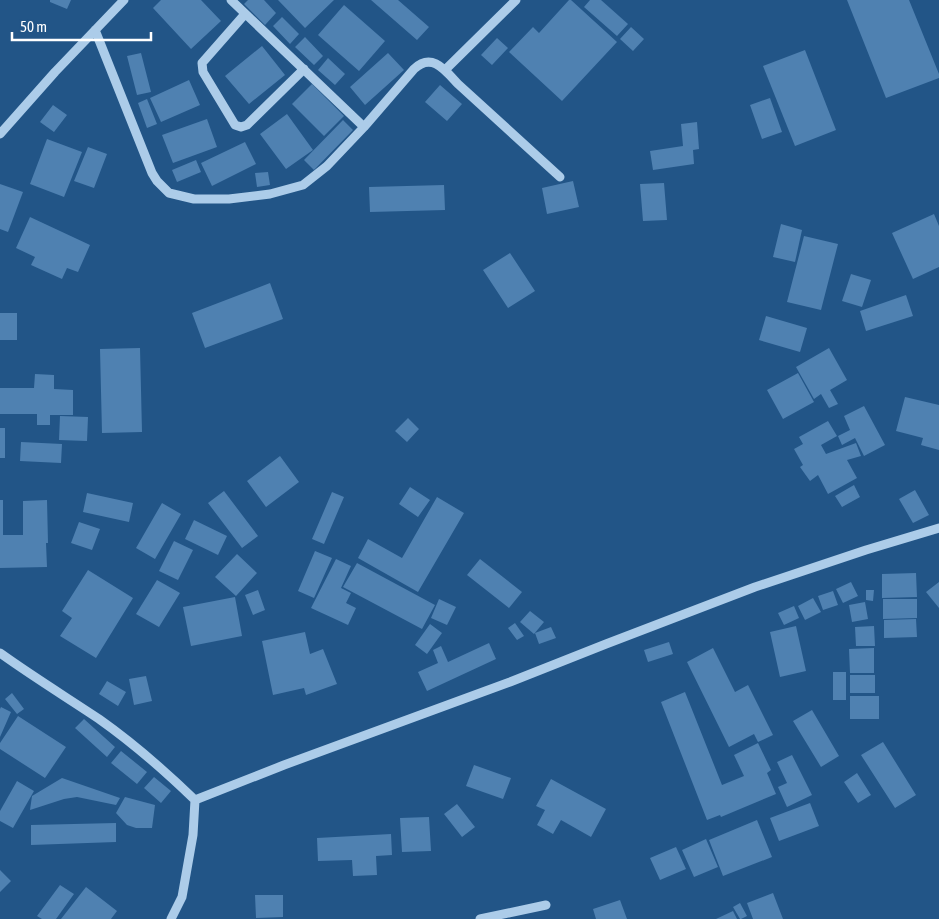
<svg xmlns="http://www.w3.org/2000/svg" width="939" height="919" font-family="'Asap Condensed',sans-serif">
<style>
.building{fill:#4f81b1}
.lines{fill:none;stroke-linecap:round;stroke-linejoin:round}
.minor{stroke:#accce9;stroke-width:9}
</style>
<rect width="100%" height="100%" fill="#225587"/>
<path class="building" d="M50 0H71L67 9 50 2Z
M161 0H201L221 21 191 49 153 8Z
M248 0H264L276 13 265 25 244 4Z
M278 0H334L305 28Z
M371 0H398L429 27 417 40Z
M569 0H571L617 42 562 101 509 52 533 27 539 33Z
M590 0H601L628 24 617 36 584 7Z
M847 0H909L939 74V78L886 98Z
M344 5 385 41 359 71 318 35Z
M282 17 299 34 290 44 273 26Z
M631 27 644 39 633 51 620 39Z
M305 37 323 56 314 65 295 47Z
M497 38 508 48 492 65 481 55Z
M262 46 285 75 249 104 225 76Z
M805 50 836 130 795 146 763 66Z
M141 53 151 92 137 95 127 56Z
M388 53 404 70 365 105 350 87Z
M328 58 345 74 335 85 318 70Z
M189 80 200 105 161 122 150 98Z
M312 84 344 116 324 136 292 104Z
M440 85 462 104 447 121 425 102Z
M770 98 782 132 762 139 750 105Z
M147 99 157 124 147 128 138 103Z
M53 105 67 115 54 132 40 122Z
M287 114 313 150 286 169 260 134Z
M207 119 217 147 173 163 162 135Z
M343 120 353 130 314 170 304 160Z
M697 122 699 149 693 150 694 164 653 170 650 151 683 146 681 124Z
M47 139 82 152 64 197 30 184Z
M245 142 256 164 212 186 201 163Z
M88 147 107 154 94 188 74 181Z
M196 160 201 172 177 182 172 170Z
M268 172 270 185 257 187 255 173Z
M573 181 579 207 547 214 542 188Z
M664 183 667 220 643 221 640 184Z
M0 184 23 192 8 232 0 229Z
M444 185 445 210 370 212 369 187Z
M934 214 939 226V267L913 279 892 233Z
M30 217 90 245 78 272 67 268 62 279 31 265 35 257 16 248Z
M781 224 802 230 795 262 773 257Z
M804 236 838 244 821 310 787 302Z
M510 253 535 291 508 308 483 270Z
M851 274 871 280 862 307 842 301Z
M270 283 283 319 205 348 192 313Z
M906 295 913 316 866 331 860 311Z
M0 313H17V340H0Z
M766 316 807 328 800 352 759 340Z
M140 348 142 432 102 433 100 349Z
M829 348 847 380 830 390 838 404 829 408 821 394 814 399 796 367Z
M798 373 814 402 783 419 767 390Z
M35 374 54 375V389L73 390V415H50V425H37V414H0V388H34Z
M905 397 939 405V450L921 445 923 438 896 431Z
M864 406 885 445 864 456 855 438 842 445 838 436 850 430 844 416Z
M60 416 88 417 87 441 59 440Z
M408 418 419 429 407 442 395 431Z
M828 421 837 436 821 445 826 454 856 443 861 456 847 460 857 478 828 494 818 475 810 481 800 467 803 465 794 449 803 444 799 437Z
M0 428H5V458H0Z
M21 442 62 444 61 463 20 461Z
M280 456 299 482 266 507 247 481Z
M854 485 860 497 842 507 835 496Z
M410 487 430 500 418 517 399 504Z
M915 490 929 515 913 523 899 499Z
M224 491 258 536 242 548 208 503Z
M332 492 344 497 324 544 312 539Z
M87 493 133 503 129 522 83 512Z
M437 497 464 513 418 592 358 558 368 539 402 558Z
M0 500H3V535H23V501L47 500 48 543H46L47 567 0 568Z
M162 503 181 514 155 559 136 548Z
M194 520 227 536 218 555 185 539Z
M79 522 100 529 92 550 71 543Z
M174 541 193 550 178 580 159 571Z
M315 551 332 558 314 598 298 591Z
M237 554 257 573 236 596 215 577Z
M336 559 351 566 341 588 351 593 346 603 356 608 348 625 311 608Z
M480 559 522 592 509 608 467 575Z
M357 563 435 605 422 629 343 587Z
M88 570 133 598 96 658 60 636 72 618 62 611Z
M916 573 917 597 882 598V574Z
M157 580 180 593 159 627 136 614Z
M851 582 858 596 843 603 836 589Z
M939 582V608L926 592Z
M258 590 265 610 253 615 245 595Z
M866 590H874L873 601 866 600Z
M833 591 838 605 823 610 818 596Z
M235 597 242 636 191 646 183 607Z
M813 598 821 612 805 620 798 606Z
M439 599 456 607 447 625 431 618Z
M883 599H917V618L883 619Z
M865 602 868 619 852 622 849 605Z
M794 606 799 618 784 625 778 613Z
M530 611 544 622 534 634 520 622Z
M916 619 917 637 884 638V620Z
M515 623 524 636 517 640 508 628Z
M430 624 442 633 427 654 415 645Z
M796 626 806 671 780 677 770 632Z
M874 626 875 646H856L855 627Z
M551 627 556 638 539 644 535 633Z
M305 632 310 654 323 649 337 684 306 695 304 688 273 695 262 641Z
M669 642 673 654 648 662 644 650Z
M489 643 496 659 427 691 418 672 438 663 433 650 441 646 448 662Z
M713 648 735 692 748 685 773 735 758 742 754 734 729 747 687 662Z
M874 648V673H850L849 649Z
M833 672H846V700H833Z
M850 675H875V693H850Z
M146 676 152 701 134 705 129 679Z
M107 681 126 692 118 706 99 694Z
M685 692 722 785 744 776 734 755 758 743 771 770 767 773 776 794 721 817 720 815 707 820 661 702Z
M12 693 24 709 17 714 5 699Z
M850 696H879V719H850Z
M1 707 11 712 0 737V709Z
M812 710 839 756 821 767 793 721Z
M18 716 66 747 45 778 0 749V743Z
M84 719 115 747 107 757 75 728Z
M883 742 916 795 895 808 861 755Z
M121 751 147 772 137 784 111 763Z
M792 755 812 795 787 807 778 787 787 783 777 762Z
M474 765 511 778 503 799 466 786Z
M857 773 871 795 858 803 844 782Z
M154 777 171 791 161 803 144 788Z
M62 778 120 798 116 805 77 797 64 799 30 810 32 796Z
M551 779 606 809 591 837 561 820 553 834 537 825 545 810 536 806Z
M17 781 34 791 13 828 0 821V811Z
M125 797 155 805 152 828H136L127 825 116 813Z
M810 803 819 826 779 841 770 818Z
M457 804 475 827 462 837 444 814Z
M429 817 431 851 402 852 400 818Z
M757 820 772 857 723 876 709 840Z
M116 823V842L31 845V825Z
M391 834 392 855 376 856 377 875 353 876 352 860 318 861 317 838Z
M706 839 718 867 694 877 682 850Z
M676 847 686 869 660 880 650 858Z
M0 870 11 881 0 892Z
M60 885 74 894 56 919H42L37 916Z
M86 887 117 911 111 919H61Z
M773 893 783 919H753L747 903Z
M255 895H283V917L256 918Z
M620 900 627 919H596L593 909Z
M740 903 747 916 741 919H740L733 907Z
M733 911 737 919H716Z"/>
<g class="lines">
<path class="minor" d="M231 0 364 127
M245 14 202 63 203 72 235 125 241 127 247 125 304 69
M95 30 152 173 157 181 169 193 194 199H229L270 194 303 185 327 166 364 127 414 69C432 52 445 70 458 84L560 177
M445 70 516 0
M0 134 55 72 124 0
M0 653C32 676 66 697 99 719 133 743 165 771 195 800L193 835 182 897 171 919
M195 800 284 765 510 682 606 644 755 587 866 550 939 528
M480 919 546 905"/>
</g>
<path d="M12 32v8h139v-8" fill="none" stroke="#ffffff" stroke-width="2.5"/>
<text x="20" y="32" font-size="15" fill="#ffffff" stroke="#225587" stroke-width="4" paint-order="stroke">50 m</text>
</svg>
